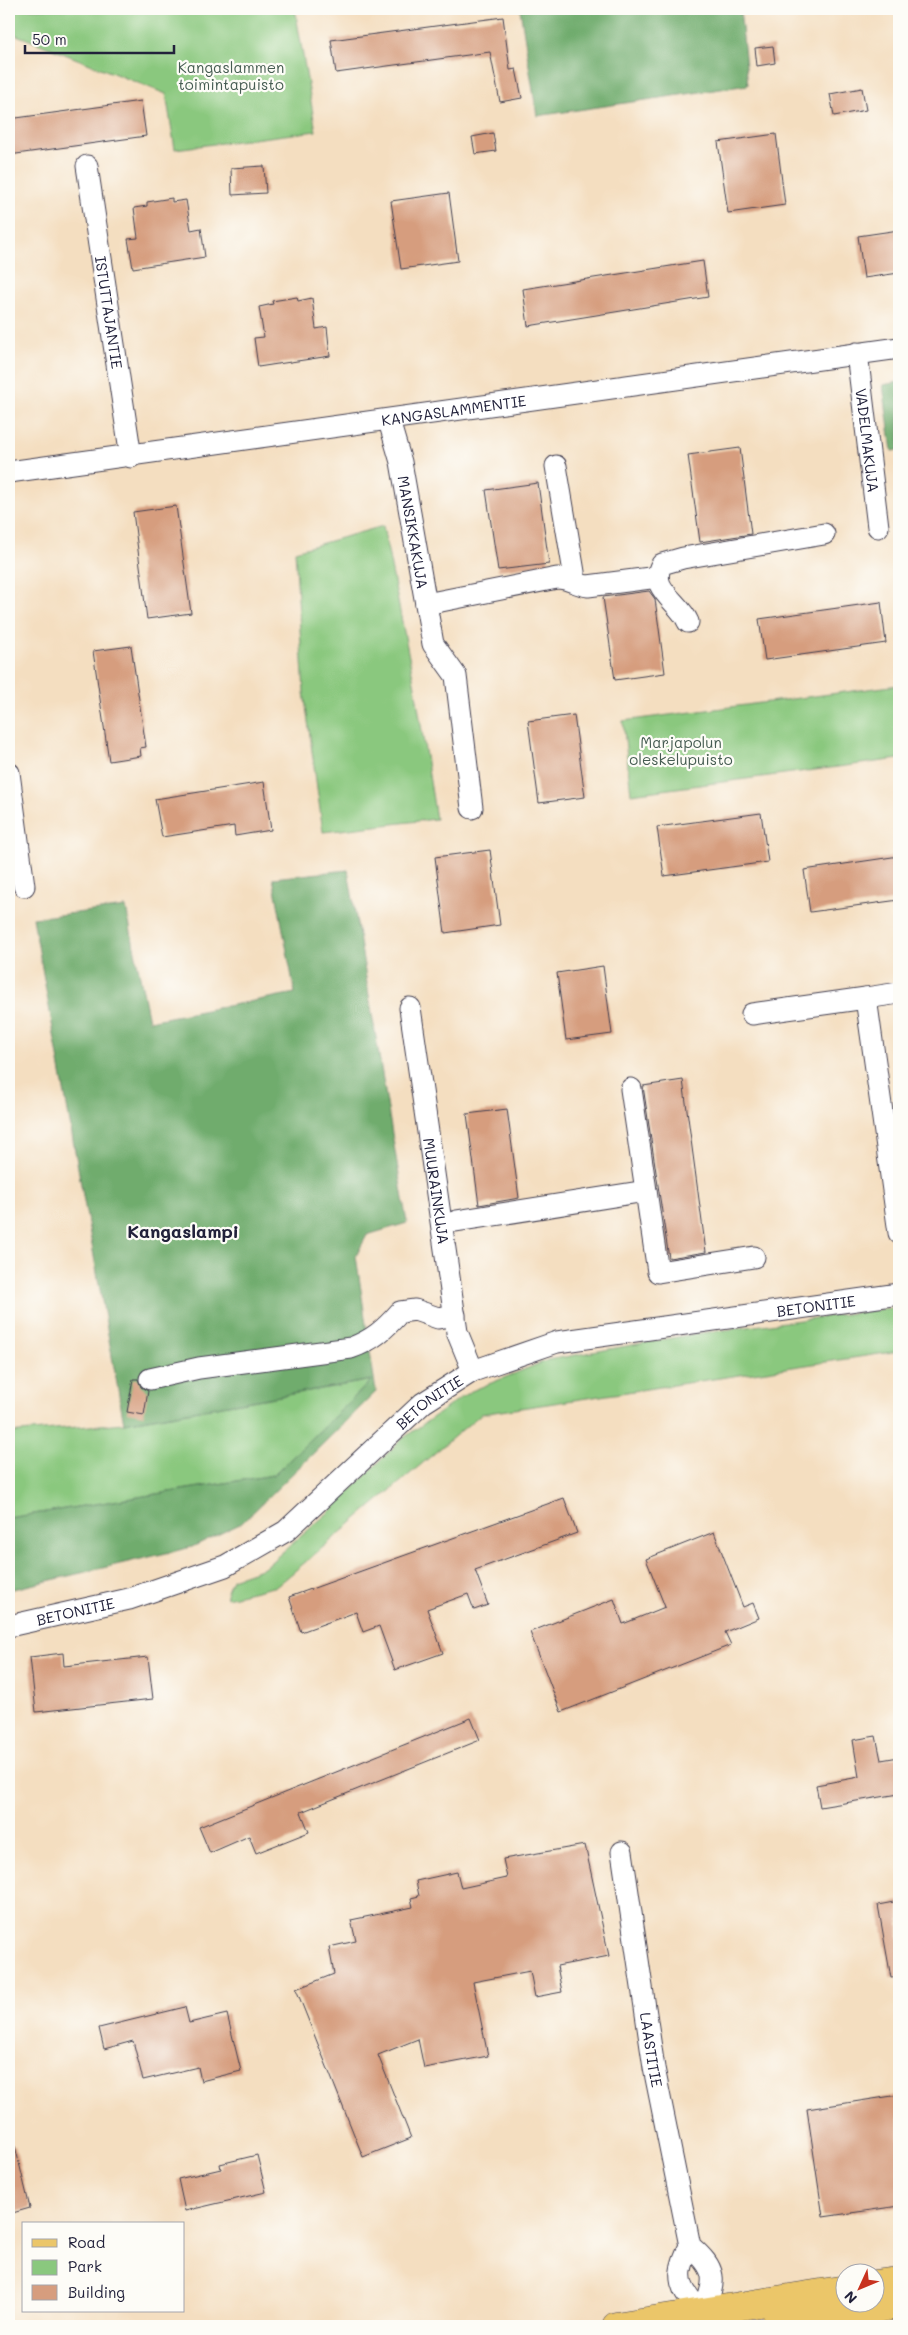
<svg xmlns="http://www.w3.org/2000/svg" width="908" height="2335" font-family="Mali,sans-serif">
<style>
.green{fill:#8ac87e;stroke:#56755c}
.forest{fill:#6fac6d;stroke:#486754}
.building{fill:#d69d7e}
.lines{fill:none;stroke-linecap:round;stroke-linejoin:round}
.minor-casing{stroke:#423e4f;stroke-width:23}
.major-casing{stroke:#423e4f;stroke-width:29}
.minor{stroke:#fff;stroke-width:21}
.major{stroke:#ebc669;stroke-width:28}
.labels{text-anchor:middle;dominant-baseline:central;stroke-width:4.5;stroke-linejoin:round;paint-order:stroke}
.park-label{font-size:15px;fill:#465c52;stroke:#fdfcf7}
.street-label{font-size:15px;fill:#22223b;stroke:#fdfcf7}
.quarter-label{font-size:18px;font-weight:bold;fill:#22223b;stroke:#fdfcf7}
</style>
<rect width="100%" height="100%" fill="#fdfcf7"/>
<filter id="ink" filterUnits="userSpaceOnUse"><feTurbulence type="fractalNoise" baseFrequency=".02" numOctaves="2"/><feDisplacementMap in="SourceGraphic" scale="10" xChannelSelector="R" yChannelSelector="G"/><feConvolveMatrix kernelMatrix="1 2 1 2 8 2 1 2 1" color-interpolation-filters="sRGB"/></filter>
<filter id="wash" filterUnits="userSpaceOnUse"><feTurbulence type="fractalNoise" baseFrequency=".0096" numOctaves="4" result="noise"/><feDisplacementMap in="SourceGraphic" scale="20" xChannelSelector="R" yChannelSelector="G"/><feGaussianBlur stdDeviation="1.12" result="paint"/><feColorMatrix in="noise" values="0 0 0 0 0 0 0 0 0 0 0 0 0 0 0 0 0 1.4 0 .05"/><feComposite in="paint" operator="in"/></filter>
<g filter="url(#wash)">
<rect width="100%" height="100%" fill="#f4dec0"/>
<path class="green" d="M9 9H295L316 131 175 149 166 94 9 32Z
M383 526 415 687 436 819 323 832 304 692 295 551Z
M899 685V759L631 794 623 721Z
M899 1307V1351L481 1414 277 1586 227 1598 226 1594 232 1579 264 1568 329 1512 402 1439 469 1392 548 1360 694 1334Z
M373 1380 274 1475 9 1518V1433L124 1423Z"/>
<path class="forest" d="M520 9H740L748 85 537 116Z
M899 382V450L892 451 883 385Z
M348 870 407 1223 367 1235 356 1256 376 1392 242 1523 192 1547 9 1590V1518L274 1475 372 1380 124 1423 33 918 126 907 149 1021 295 993 273 878Z"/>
<g id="blocks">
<path class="building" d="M503 17 510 70 516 69 522 98 500 102 490 52 336 73 331 40Z
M773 46 775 63 757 66 755 48Z
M862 88 866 110 834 116 830 94Z
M141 101 146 136 9 155V119Z
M493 133 496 151 475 154 472 137Z
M776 134 785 205 728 213 718 142Z
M264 166 266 193 232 195 231 168Z
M449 193 458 261 401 269 391 201Z
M172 198V202L186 200 191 230 201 228 205 257 133 268 128 239 138 238 134 208 147 206V202Z
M899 230V273L864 278 858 236Z
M703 261 708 297 528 326 523 289Z
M297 297 298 301 312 298 316 329 327 327 330 356 258 367 254 338 264 337 259 307 273 304 272 301Z
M740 448 751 534 700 542 688 455Z
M538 483 549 564 498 570 486 490Z
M176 506 191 613 147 619 133 512Z
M649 591 655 599 665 673 615 680 603 597Z
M881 602 886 643 765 660 759 619Z
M131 646 146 747 140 748 141 756 109 761 93 651Z
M574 715 585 797 539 803 528 721Z
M264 782 271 830 235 836 234 826 162 837 155 799Z
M761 813 768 862 664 876 657 827Z
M490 850 500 925 445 933 435 857Z
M899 856V900L810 912 804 870Z
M603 966 612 1034 566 1040 557 973Z
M683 1080 706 1252 669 1258 643 1086Z
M507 1109 519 1198 479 1205 467 1114Z
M133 1379H138L141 1387 148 1391 144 1415 127 1412Z
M564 1498 577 1533 475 1570 488 1605 474 1610 468 1594 427 1609 443 1653 395 1670 379 1626 363 1632 356 1612 301 1632 289 1597Z
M714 1532 743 1607 753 1603 759 1618 725 1632 731 1645 561 1712 530 1632 614 1599 623 1624 665 1607 646 1559Z
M63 1653 64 1666 148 1657 153 1699 36 1712 30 1657Z
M471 1718 480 1740 301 1812 309 1832 256 1853 249 1836 210 1853 199 1827Z
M876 1736 881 1760 899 1757V1794L820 1807 816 1785 859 1777 853 1740Z
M585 1845 609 1956 557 1966 562 1992 535 1997 530 1971 473 1982 488 2056 424 2068 418 2039 378 2055 411 2138 363 2157 296 1989 334 1974 329 1947 356 1941 351 1920 413 1907 411 1898 419 1896 416 1881 457 1872 461 1888 507 1878 503 1859Z
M899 1901V1977L891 1978 878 1905Z
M185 2007 189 2023 227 2014 241 2071 201 2081 198 2067 143 2080 133 2041 104 2049 99 2028Z
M899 2095V2206L823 2217 807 2109Z
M15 2146 30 2208 9 2214V2147Z
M257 2155 266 2192 185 2211 178 2179 221 2169 220 2164Z"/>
</g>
</g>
<g filter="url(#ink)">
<use href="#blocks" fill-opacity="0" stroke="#423e4f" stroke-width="1"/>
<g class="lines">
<defs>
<g id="minor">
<path id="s1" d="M87 166 131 457"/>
<path id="s2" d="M857 353 878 527"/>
<path id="s3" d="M389 421 401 462 433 644 456 676 472 808"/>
<path d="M556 466 574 572 573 581"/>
<path id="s4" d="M9 472 899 348"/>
<path d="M426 604 557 578C569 578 577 585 588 586L658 577"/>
<path d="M688 622C680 602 647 588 662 564L683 558 824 534"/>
<path d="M9 773 24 886"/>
<path d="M899 993 866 998 899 1233"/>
<path id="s5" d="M410 1008 457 1332 473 1371"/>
<path d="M752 1014 866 998"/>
<path d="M631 1089 658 1272 754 1257"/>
<path d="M456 1221 646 1191"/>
<path d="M150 1379 199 1368 351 1348C373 1340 385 1329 400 1312L415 1310 438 1318 455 1315"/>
<path id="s6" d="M9 1626 129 1599 225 1566 286 1531 423 1403 473 1371 557 1342 899 1294"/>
<path id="s7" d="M622 1852 654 2068 690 2246C717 2269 717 2280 703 2312"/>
<path d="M690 2246C681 2263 675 2280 689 2297 696 2307 703 2310 706 2323"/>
</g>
<path id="major" d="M876 2284 899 2281
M616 2326 846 2289
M774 2326 899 2305"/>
</defs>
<use href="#minor" class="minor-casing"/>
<use href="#major" class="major-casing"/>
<use href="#minor" class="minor"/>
<use href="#major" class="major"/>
</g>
</g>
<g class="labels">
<g class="park-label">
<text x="231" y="67">Kangaslammen<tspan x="231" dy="17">toimintapuisto</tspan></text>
<text x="681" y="742">Marjapolun<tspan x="681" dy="17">oleskelupuisto</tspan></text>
</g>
<g class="street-label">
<text stroke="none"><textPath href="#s1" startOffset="148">ISTUTTAJANTIE</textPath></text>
<text stroke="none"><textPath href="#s4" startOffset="449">KANGASLAMMENTIE</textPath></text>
<text stroke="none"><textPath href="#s2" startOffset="88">VADELMAKUJA</textPath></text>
<text stroke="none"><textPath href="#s3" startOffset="114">MANSIKKAKUJA</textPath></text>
<text stroke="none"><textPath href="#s5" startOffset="185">MUURAINKUJA</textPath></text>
<text stroke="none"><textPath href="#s6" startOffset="892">BETONITIE</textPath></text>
<text stroke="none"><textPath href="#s6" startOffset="488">BETONITIE</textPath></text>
<text stroke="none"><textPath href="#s6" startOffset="68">BETONITIE</textPath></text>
<text stroke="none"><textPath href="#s7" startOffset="200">LAASTITIE</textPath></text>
</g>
<g class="quarter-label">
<text x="183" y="1231">Kangaslampi</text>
</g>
</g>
<rect width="908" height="2335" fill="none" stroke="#fdfcf7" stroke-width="30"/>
<rect x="22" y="2222" width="162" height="90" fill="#fdfcf7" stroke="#a5a5ac"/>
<rect x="32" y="2239" width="25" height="8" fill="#ebc669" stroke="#a5a5ac"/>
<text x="68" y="2248" font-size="15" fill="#22223b">Road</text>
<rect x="32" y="2260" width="25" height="15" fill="#8ac87e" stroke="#a5a5ac"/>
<text x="68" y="2272" font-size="15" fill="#22223b">Park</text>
<rect x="32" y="2285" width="25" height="15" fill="#d69d7e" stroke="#a5a5ac"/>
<text x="68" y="2298" font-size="15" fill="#22223b">Building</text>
<g transform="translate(860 2288) rotate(226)"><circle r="24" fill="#fdfcf7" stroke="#a5a5ac"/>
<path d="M0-4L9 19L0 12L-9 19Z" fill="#c8321e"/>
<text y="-8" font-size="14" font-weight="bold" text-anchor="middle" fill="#22223b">N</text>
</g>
<path d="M25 45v8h149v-8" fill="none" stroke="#22223b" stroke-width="2.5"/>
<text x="32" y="45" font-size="15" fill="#22223b" stroke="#fdfcf7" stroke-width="4" paint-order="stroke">50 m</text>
</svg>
